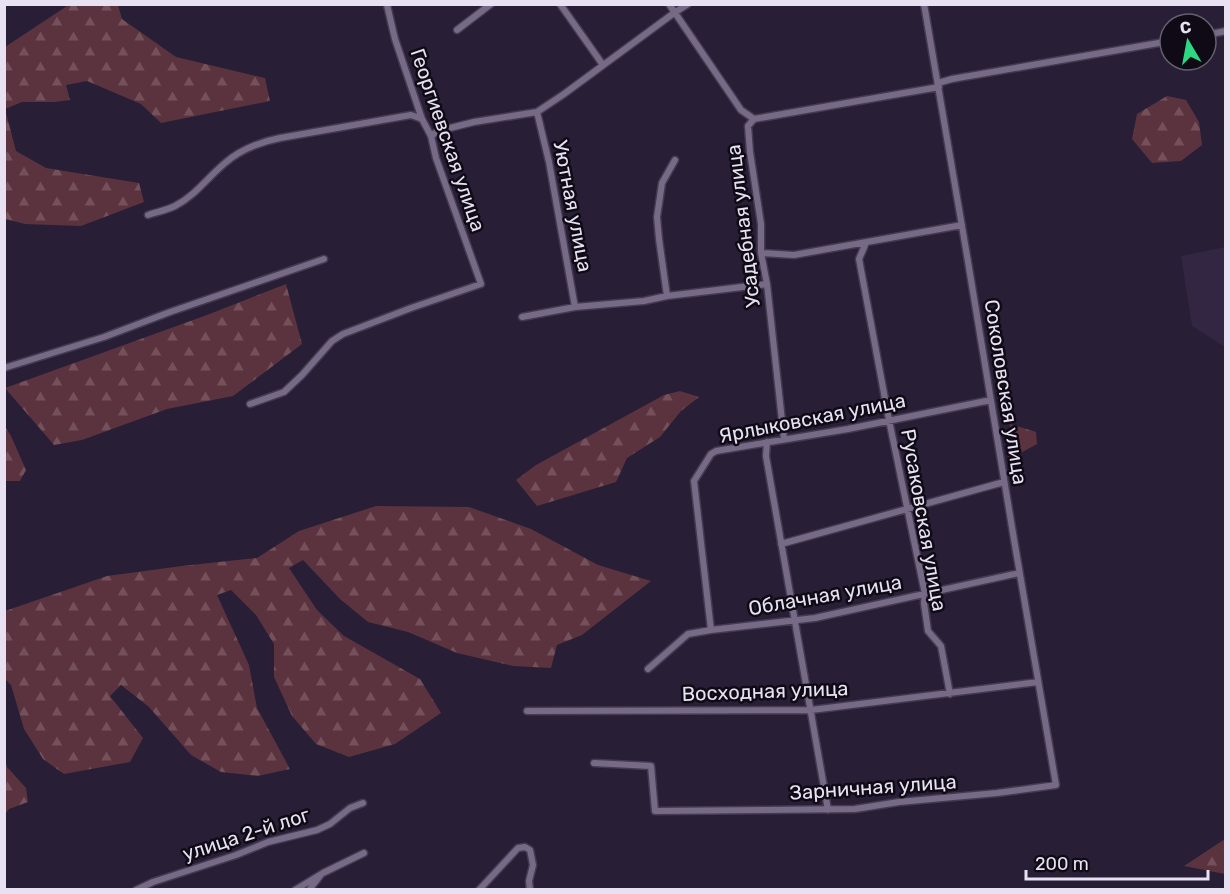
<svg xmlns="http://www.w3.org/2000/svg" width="1230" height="894" font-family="Rubik,sans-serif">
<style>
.built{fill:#332643}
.forest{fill:url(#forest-firs)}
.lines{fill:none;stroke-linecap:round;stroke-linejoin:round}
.street-casing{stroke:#443b50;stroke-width:9}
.street{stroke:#766a87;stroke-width:6}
.labels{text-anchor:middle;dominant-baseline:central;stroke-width:5;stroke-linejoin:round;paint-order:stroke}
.street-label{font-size:20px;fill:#e7e1f1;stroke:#0f0a15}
</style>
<defs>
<pattern id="forest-firs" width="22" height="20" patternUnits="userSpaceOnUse" patternTransform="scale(1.5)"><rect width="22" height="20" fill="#5b333e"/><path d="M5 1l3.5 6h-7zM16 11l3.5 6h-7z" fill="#73505a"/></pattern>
</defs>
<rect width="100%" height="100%" fill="#281e36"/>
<path class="built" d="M1225 247H1226L1225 347 1192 326 1181 256Z"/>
<path class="forest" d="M70 4 118 5 122 19 176 57 265 78 270 101 161 123 141 104 87 81 66 85 70 100 54 102H22L5 109 16 151 46 168 139 183 144 202 81 226 25 224 5 219V47Z
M1167 96 1186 100 1199 122 1202 145 1181 161 1152 163 1132 139 1137 114Z
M286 284 302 344 233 396 167 409 82 440 54 445 5 388 207 315Z
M680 391 699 397 681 411 660 437 627 458 616 482 537 506 516 480 536 465 664 395Z
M1010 424 1036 432 1037 444 1008 460Z
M4 425 11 436 26 470 20 481H5Z
M376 506 469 507 531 529 598 565 651 581 582 635 557 645 551 668 513 666 457 653 408 632 368 622 340 599 303 560 289 568 317 610 344 636 420 679 441 713 395 744 349 757 316 744 292 716 274 677V644L256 615 231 590 217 595 249 665 257 708 290 769 258 776 221 772 191 755 149 707 121 685 110 696 143 738 130 762 64 774 43 759 24 729 11 685 5 679V611L107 576 182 566 257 558 299 531Z
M4 757 7 767 26 788 28 802 9 809 5 814Z
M1225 839V874L1184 866Z"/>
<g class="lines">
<defs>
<path id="street" d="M560 4 603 65
M669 4 741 110 754 119
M457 30 491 4
M1206 35 1226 31
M938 83 952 79 1170 41
M537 112 549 162 575 307
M754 119 748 126 750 152 761 224V253L767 284 784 439
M754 119 939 87
M431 136 438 131 474 122 537 112 564 94 674 13 688 4
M148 215C157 212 167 210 175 206 195 196 208 177 225 163 240 150 260 142 280 138L411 115 422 119
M866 243 859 259 889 420 925 594 924 603 928 631 941 646 950 694
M761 253 794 255 962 225
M667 296 659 239 657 217 662 183 675 160
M522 317 575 307 644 301 667 296 767 284
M4 368 104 337 170 312 324 259
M250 404 284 392 302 375 332 341 343 334 411 308 481 284 436 158 431 136 422 119 395 39 387 5
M767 442 766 456 828 810
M781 544 1004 482
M711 630 694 481 711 454 716 451 848 429 991 400
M648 669 688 634 711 630 815 618 1019 573
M527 711 811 710 1038 682
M594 763 651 766 655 811 855 809 899 802 997 793 1056 785C1010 525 970 264 924 4
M136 890 153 882 236 855 268 842 317 830 330 824 350 808 363 803
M295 890 323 873 364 853
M309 890 320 876
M479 890 518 848 525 847 530 850 533 865 529 881 530 890"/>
</defs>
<use href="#street" class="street-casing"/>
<use href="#street" class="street"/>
</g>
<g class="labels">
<g class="street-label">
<text transform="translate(448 140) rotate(71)">Георгиевская улица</text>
<text transform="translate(573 206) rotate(79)">Уютная улица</text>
<text transform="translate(743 226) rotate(-97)">Усадебная улица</text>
<text transform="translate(1006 392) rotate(81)">Соколовская улица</text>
<text transform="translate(812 418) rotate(-11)">Ярлыковская улица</text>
<text transform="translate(924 520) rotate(80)">Русаковская улица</text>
<text transform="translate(825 595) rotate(-10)">Облачная улица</text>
<text transform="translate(765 691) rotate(-2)">Восходная улица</text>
<text transform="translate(873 787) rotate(-4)">Зарничная улица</text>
<text transform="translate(246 834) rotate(-18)">улица 2-й лог</text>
</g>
</g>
<rect width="1230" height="894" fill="none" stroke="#e7e1f1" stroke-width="12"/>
<g transform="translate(1188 42) rotate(350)"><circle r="28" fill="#0f0a15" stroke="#65606d" stroke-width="1.5"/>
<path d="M0-4.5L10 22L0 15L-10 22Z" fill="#2dd884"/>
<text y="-9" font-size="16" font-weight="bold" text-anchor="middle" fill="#e7e1f1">С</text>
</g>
<path d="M1026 870v9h182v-9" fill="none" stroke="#e7e1f1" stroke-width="3"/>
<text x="1035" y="870" font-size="18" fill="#e7e1f1" stroke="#0f0a15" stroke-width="4.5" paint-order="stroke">200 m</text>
</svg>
